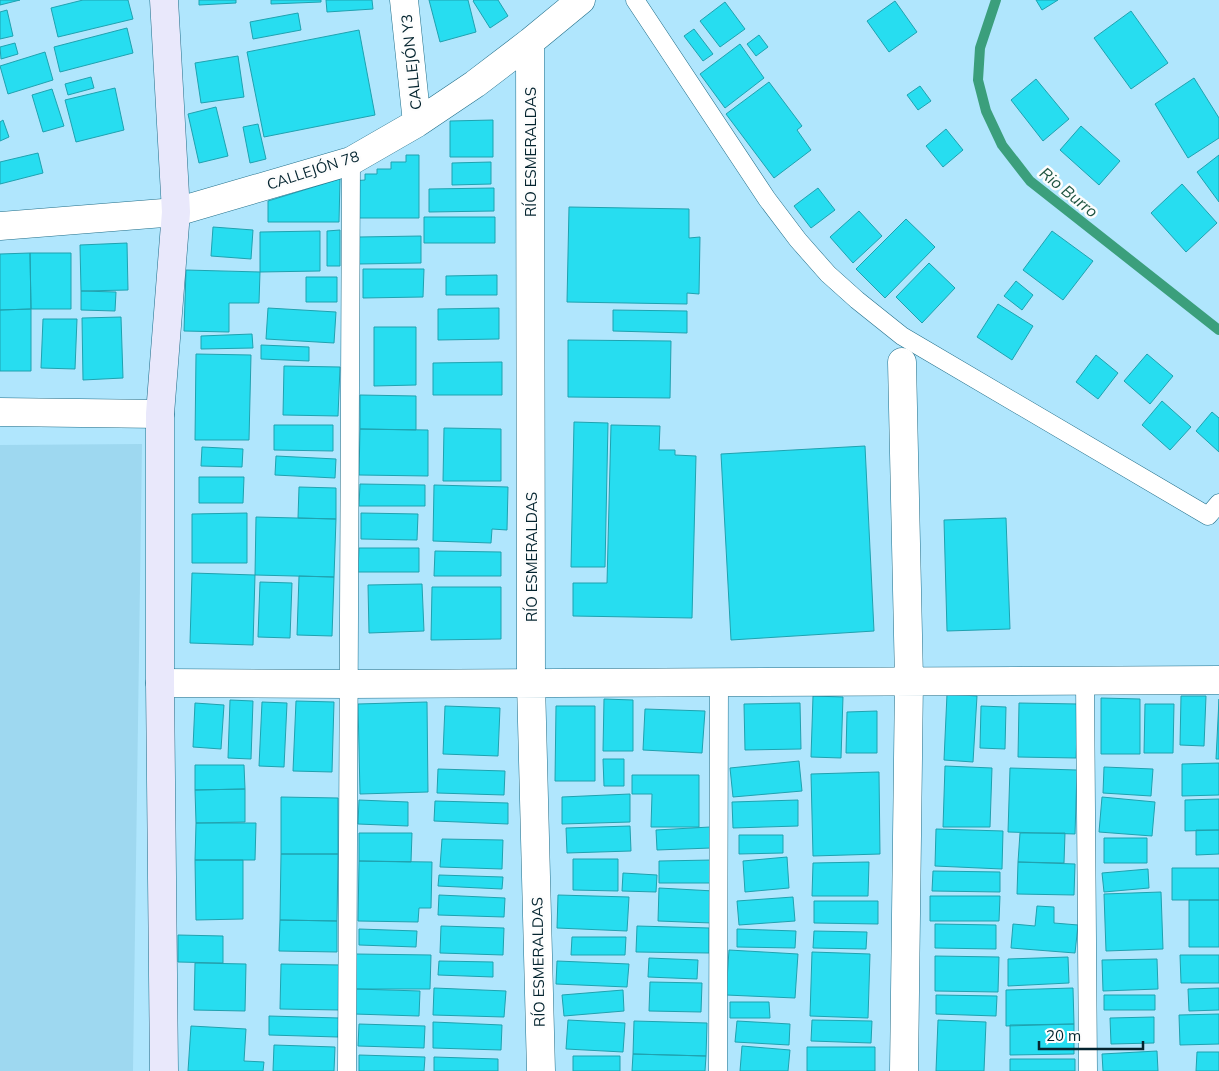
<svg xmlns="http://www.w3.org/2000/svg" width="1219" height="1071" font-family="Mulish,sans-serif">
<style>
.built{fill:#9ed8f0}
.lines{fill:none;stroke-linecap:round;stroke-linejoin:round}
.stream{stroke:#3b9f7c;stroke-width:10}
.building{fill:#27ddf0;stroke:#1fa2b0}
.lane-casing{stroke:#206e89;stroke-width:19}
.street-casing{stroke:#206e89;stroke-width:29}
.secondary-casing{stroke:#206e89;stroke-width:29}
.lane{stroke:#fff;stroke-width:18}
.street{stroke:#fff;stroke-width:28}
.secondary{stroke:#e9e8fb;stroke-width:28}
.labels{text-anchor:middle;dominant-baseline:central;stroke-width:5;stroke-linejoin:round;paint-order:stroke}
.street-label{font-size:15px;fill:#04242f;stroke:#fdfdfd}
.water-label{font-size:16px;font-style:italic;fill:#1f5441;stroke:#fdfdfd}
</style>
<rect width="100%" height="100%" fill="#b0e6fd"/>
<path class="built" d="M142 444 133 1071H0V445Z"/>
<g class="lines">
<path class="stream" d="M996 0 980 48 978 80 986 111 1002 145 1030 181 1219 330"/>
</g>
<path class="building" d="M0 0H20L0 5Z
M83 0H128L133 19 58 37 51 8Z
M199 0H236V3L199 5Z
M271 0H321V2L271 4Z
M326 0H372L373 9 327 12Z
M429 0H468L476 32 440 42Z
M474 0H498L508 16 490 28 473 1Z
M1036 0H1058L1042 10Z
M895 1 917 32 889 52 867 21Z
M725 2 745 29 720 47 700 21Z
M7 10 13 36 0 39V12Z
M1131 11 1168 63 1131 89 1094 38Z
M298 13 301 30 253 39 250 22Z
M127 28 133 53 60 72 54 47Z
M694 29 713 54 703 61 684 36Z
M359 30 375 115 264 137 247 52Z
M759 35 768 47 756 56 747 44Z
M15 43 18 54 1 59 0 47Z
M740 44 764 78 725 108 700 74Z
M45 52 53 80 8 94 0 66Z
M238 56 244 97 201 103 195 63Z
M91 77 94 88 68 95 65 84Z
M1194 78 1219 118V138L1188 158 1155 104Z
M1036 79 1069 119 1043 141 1011 100Z
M769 82 802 126 797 130 811 150 774 178 726 114Z
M920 86 931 101 918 110 907 95Z
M115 88 124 130 76 142 65 100Z
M52 89 64 126 43 132 32 95Z
M216 107 228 156 199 163 188 114Z
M3 120 9 137 0 141V122Z
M493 120V157H450V121Z
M258 124 266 159 250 163 243 127Z
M1081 126 1120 161 1099 185 1060 150Z
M946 129 963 150 943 167 926 146Z
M38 153 43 173 0 184V162Z
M406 155H419V218H351V181L365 180V174H377V169H391V162H406Z
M1219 155V202L1197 172Z
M491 162V184L452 185V163Z
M340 179 339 222H268V201Z
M1182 184 1217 223 1186 252 1151 213Z
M494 188V211L429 212V189Z
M818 188 835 210 811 228 794 206Z
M569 207 689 209V238L700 237 699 294 687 293V304L567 302Z
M859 211 882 236 853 263 830 237Z
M424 217H495V243H424Z
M906 219 935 247 885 298 856 269Z
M213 227 253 230 251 259 211 256Z
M340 230V266H327V231Z
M320 231V271L260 272V232Z
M1052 231 1093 261 1063 300 1023 270Z
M421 236V263L359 264V237Z
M127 243 128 290 81 291 80 245Z
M30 253 31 309 0 310V254Z
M30 253H71V309H31Z
M929 263 955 288 922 323 896 297Z
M363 269H424L423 297 363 298Z
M186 270 260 272 259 303H229V332L184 331Z
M497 275V295H446V276Z
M306 277H337V302H306Z
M1016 281 1033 295 1022 310 1004 296Z
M81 291 116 292 115 311 81 310Z
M998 304 1033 326 1012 360 977 337Z
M268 308 336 312 334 343 266 339Z
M499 308V339L438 340V309Z
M31 309V371H0V310Z
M613 310 687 311V333L613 331Z
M121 317 123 378 83 380 82 318Z
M43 319H77L75 369 41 368Z
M374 327H416V385L374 386Z
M252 334 253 348 201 349V336Z
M568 340 671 341 670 398 568 397Z
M261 345 309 347V361L261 359Z
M196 354 251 355 249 440H195Z
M1147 354 1173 376 1150 404 1124 381Z
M1096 355 1118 373 1098 399 1076 382Z
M502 362V395H433V363Z
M284 366 340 367 338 416 283 415Z
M360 395 416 396V430L360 429Z
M1162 401 1191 427 1170 450 1142 425Z
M1212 412 1219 418V452L1196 431Z
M574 422 608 423 605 567H571Z
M274 425H333V451L274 450Z
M611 425 660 426 659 450H675V455L696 456 692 618 573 616V583H607Z
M444 428 501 429V481H443Z
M360 429 428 430V476L359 475Z
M865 446 874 631 731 640 721 454Z
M202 447 243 449 242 467 201 466Z
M276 456 336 459 335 478 275 475Z
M199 477H244L243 503H199Z
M360 484 425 485V506H359Z
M434 485 508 487 507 530 492 529 491 543 433 541Z
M299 487 336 488V519L298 518Z
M247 513V563H192V514Z
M361 513 418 514 417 540 361 539Z
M256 517 336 519 334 577 255 575Z
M1006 518 1010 629 947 631 944 520Z
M359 548H419V572H358Z
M435 551 501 552V576H434Z
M192 573 255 575 253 645 190 643Z
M299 576 334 577 332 636 297 635Z
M260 582 292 583 290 638 258 637Z
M422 584 424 631 369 633 368 585Z
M432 587H501V639L431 640Z
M947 694 977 696 973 762 944 760Z
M813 696 843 697 841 758 811 757Z
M1181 696H1206L1204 746 1180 745Z
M1101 698 1140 699V754H1101Z
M604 699 633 700V751H603Z
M1219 699V759H1216Z
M230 700 253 701 251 759 228 758Z
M296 701 334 702 332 772 293 771Z
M262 702 287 703 284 767 259 766Z
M427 702 428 792 360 794 358 704Z
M195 703 224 705 221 749 193 747Z
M800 703 801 749 745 750 744 704Z
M1019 703 1078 704 1076 758 1018 757Z
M1145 704H1174L1173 753H1144Z
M445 706 500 708 498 756 443 754Z
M556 706H595V781H555Z
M981 706 1006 707 1005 749 980 748Z
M645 709 705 711 702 753 643 750Z
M877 711V753H846L847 712Z
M603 759H624V786H604Z
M799 761 802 791 733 797 730 768Z
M1219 763V795L1182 796V764Z
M195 765H244L245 789 195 790Z
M945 766 992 768 990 827H943Z
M1104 767 1153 769 1151 796 1103 793Z
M1010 768 1077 770 1075 834 1008 832Z
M438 769 505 771 504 795 437 793Z
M879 772 880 854 813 856 811 774Z
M632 775H699V827H651L652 794H632Z
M245 789V822L196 823 195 790Z
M630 794V822L562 824V797Z
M281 797 338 798V854H281Z
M1102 797 1155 802 1152 836 1099 832Z
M1219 799V830L1185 831V800Z
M359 800 408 802V826L358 824Z
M798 800V826L733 828 732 802Z
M435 801 508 803V824L434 821Z
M196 823H256L255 860H195Z
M630 826 631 851 567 853 566 828Z
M710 827 711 848 657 850 656 830Z
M936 829 1003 831 1002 869 935 866Z
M1196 830H1219V854L1196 855Z
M359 833H412L411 862 359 861Z
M1020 833H1065L1064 863 1018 862Z
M739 835H783V853L739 854Z
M1104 838H1147V863H1104Z
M442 839 503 840 502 869 440 867Z
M281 854H338L337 921 280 920Z
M787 857 789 888 745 892 743 861Z
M573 859H618V891L573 890Z
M195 860H243V919L196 920Z
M712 860V883H659V861Z
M359 861 432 862 431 908H419L418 922 358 921Z
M869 862 868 896H812L813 863Z
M1018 862 1075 864 1074 895 1017 894Z
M1172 868H1219V900H1172Z
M1148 869 1149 888 1104 892 1102 873Z
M933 871 1000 872V892L932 891Z
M623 873 657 875 656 892 622 891Z
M439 875 503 877 502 889 438 886Z
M659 888 714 891 712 923 658 921Z
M1161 892 1163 949 1106 951 1104 894Z
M439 895 505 898 504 917 438 915Z
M558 895 629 897 627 931 557 928Z
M930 896H1000L999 921H930Z
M793 897 795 921 739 925 737 901Z
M1189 900H1219V947H1189Z
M814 901H878V924L814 923Z
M1037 906 1054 907V923L1078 925 1075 953 1011 948 1013 924 1035 926Z
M280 920 337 921V952L279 951Z
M935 924 996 925V949L935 948Z
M441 926 504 928 503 955 440 953Z
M637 926 709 928V953L636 952Z
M359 929 417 931 416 947 359 945Z
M737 929 796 931 795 948 737 947Z
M814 931 867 932 866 949 813 948Z
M178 935 223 936V963L178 962Z
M572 937H626L625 955H571Z
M729 950 798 954 795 998 726 995Z
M812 952 870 954 868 1018 810 1016Z
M356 954 431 955 430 989H356Z
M1180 955H1219V983H1181Z
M935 956 999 957 998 992 935 991Z
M1068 957 1069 983 1008 986V959Z
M649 958 698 960 697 979 648 977Z
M1157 959 1158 989 1103 991 1102 960Z
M439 961 493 962V977L438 975Z
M557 961 629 964 627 987 556 984Z
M195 963 246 964 245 1011 194 1010Z
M281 964 340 965 339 1010 280 1009Z
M650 982 702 983 701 1012 649 1011Z
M434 988 506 991 504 1017 433 1015Z
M1073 988 1074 1024 1006 1026V990Z
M1219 988V1010L1189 1011 1188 989Z
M356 989 420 991 419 1016 354 1014Z
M623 990 624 1011 564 1016 562 995Z
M936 995 997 996 996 1016 936 1014Z
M1104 995H1155V1010H1104Z
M730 1002H769L770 1018H730Z
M1219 1014V1044L1180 1045 1179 1015Z
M269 1016 339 1018 338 1037 269 1035Z
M1154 1017V1043L1111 1044 1110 1018Z
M568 1020 625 1023 623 1052 566 1049Z
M812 1020 872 1021 871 1043 811 1041Z
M938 1020 986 1022 984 1071H936Z
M634 1021 707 1023 706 1056 633 1054Z
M737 1021 790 1024 789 1045 735 1042Z
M433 1022 502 1025 501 1050 433 1048Z
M359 1024 425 1026 424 1048 358 1046Z
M1074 1024V1054L1010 1055V1025Z
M191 1026 246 1029 244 1061 264 1062 263 1071H188Z
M274 1045 335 1047 334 1071H273Z
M742 1046 790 1050 788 1071H740Z
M807 1047H875V1071H807Z
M1157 1051 1158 1071H1103L1102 1054Z
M1197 1052H1219V1071H1196Z
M633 1054 706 1056 705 1071H632Z
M359 1055 425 1057 424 1071H359Z
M573 1056H620V1071H573Z
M434 1057 498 1059V1071H434Z
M1010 1059H1075V1071H1010Z"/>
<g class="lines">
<defs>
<path id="lane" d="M635 0 767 199 798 240 828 274 857 300 902 336 1208 516 1219 503
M1085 681 1088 1071
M347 1071 351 161
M718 1071 719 681"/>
<path id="street" d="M404 0 417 123
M530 42 531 683 541 1071
M0 226 176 212 351 161 417 123 475 84 530 42 581 0
M902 362 909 680 904 1071
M0 412 160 414
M160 683 347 684 1219 680"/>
<path id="secondary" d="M164 0 176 212 160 414V683L164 1071"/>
</defs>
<use href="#lane" class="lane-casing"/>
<use href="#street" class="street-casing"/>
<use href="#secondary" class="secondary-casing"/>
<use href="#lane" class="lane"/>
<use href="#street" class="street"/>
<use href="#secondary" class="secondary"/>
</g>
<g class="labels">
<g class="street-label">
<text transform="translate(411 62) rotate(-96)">CALLEJÓN Y3</text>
<text transform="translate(530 152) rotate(-90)">RÍO ESMERALDAS</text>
<text transform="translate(313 170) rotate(-18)">CALLEJÓN 78</text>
<text transform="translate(531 557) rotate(-90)">RÍO ESMERALDAS</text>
<text transform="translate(538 962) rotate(-91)">RÍO ESMERALDAS</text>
</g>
<g class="water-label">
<text transform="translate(1069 192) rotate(39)">Rio Burro</text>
</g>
</g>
<path d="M1039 1041v8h104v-8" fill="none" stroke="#04242f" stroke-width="2.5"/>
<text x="1046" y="1041" font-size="15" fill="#04242f" stroke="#fdfdfd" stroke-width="4" paint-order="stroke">20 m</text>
</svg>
